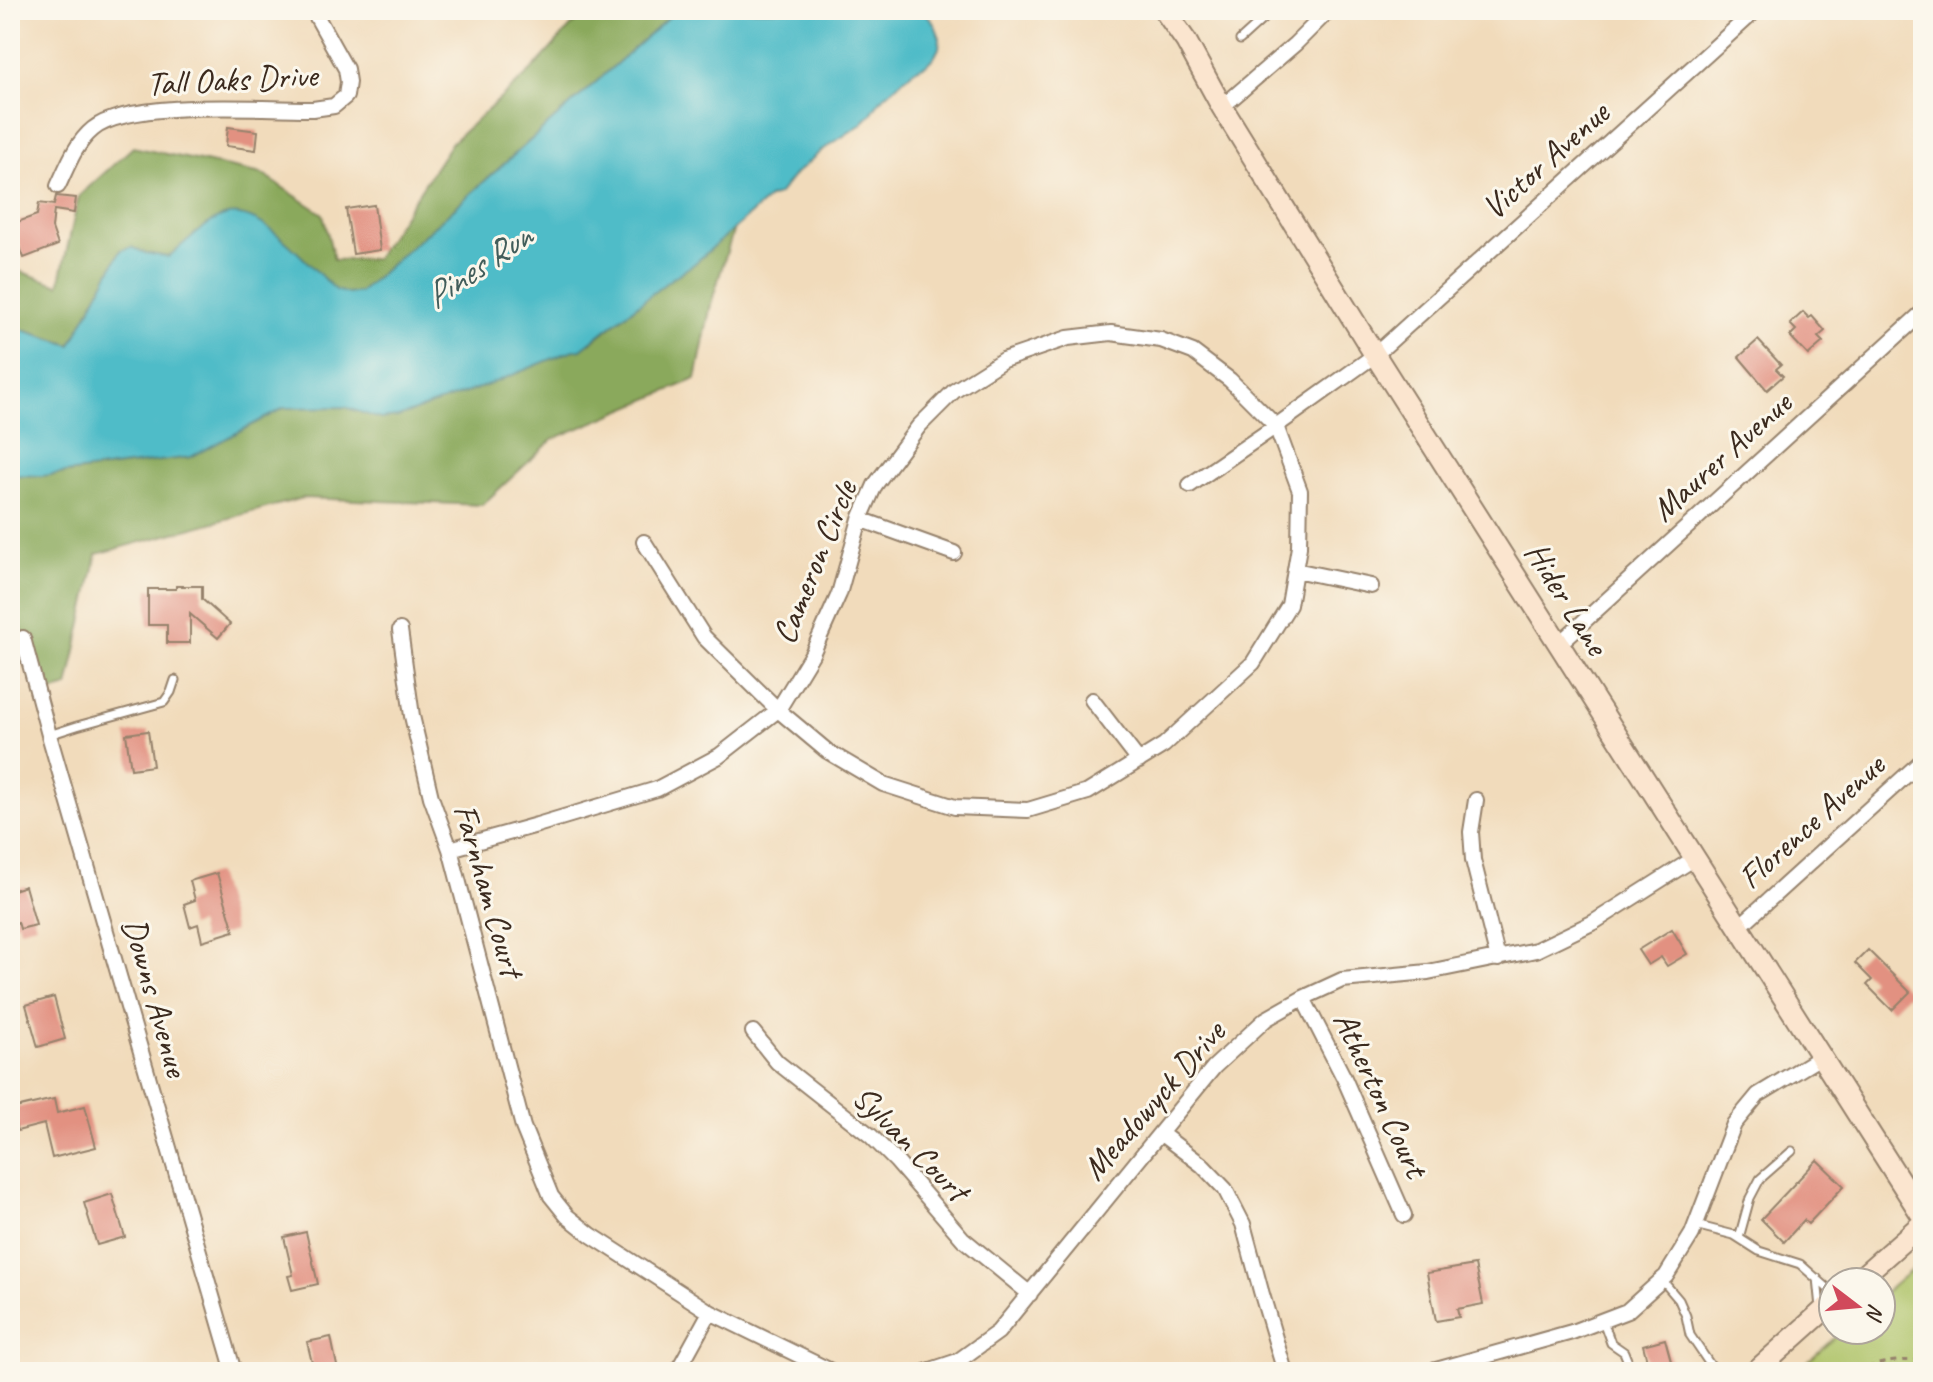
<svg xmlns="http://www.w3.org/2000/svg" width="1933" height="1382" font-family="Caveat,sans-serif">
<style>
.green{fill:#aec367;stroke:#747642;stroke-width:2}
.forest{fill:#8aa95c;stroke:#626a3d;stroke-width:2}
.water{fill:#4fbcc8;stroke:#457373;stroke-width:2}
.building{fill:#e29181}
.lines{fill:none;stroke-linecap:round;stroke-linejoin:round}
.lane-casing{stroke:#96826c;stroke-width:11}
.street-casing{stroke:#96826c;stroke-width:18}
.secondary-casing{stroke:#96826c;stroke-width:24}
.path{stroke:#96826c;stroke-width:3;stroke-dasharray:6 6;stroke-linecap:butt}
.lane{stroke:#fff;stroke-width:7}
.street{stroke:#fff;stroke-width:14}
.secondary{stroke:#fbe5cf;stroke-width:20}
.labels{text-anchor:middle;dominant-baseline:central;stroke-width:6;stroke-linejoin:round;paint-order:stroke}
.street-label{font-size:34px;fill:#3b2a1e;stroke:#fbf7ec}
.water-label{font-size:36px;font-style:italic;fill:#425d5a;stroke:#fbf7ec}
</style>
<rect width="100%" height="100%" fill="#fbf7ec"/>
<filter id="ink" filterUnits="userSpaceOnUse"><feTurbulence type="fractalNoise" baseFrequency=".0125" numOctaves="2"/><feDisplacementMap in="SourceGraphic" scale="16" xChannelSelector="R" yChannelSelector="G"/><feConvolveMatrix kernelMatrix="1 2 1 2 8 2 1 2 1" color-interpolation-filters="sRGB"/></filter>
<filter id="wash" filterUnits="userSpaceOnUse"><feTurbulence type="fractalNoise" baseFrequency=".006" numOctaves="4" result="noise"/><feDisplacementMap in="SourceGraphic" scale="32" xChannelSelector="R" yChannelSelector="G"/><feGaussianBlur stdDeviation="1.8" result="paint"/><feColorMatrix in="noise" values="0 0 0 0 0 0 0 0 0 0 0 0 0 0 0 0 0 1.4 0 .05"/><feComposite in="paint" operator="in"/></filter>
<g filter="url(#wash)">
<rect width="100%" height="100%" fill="#f1dbbb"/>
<path class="green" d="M1923 1260V1372H1796L1843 1330H1881V1296Z"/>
<path class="forest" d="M586 10H677L360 292 590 343 734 228 711 304 696 379 553 439 482 505 303 498 97 554 68 687 43 694 14 606 10 607V475L59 474 191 457 168 257 121 250 71 345 10 326V268L59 285 79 196 133 147 262 174 323 214 334 260 375 259 452 142 530 72Z"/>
<path class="water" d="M677 10H923L935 25 940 38 939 48 935 56 926 65 914 70 880 100 871 114 860 125 821 151 794 175 778 195 770 197 694 264 671 279 581 349 571 351 488 385 398 417 380 419 345 407 284 408 191 457 42 476 10 475V326L71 345 121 250 132 247 145 253 168 257C185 243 204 223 224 216 262 204 311 269 336 290L348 294 360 292Z"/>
<g id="blocks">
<path class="building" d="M228 127 258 131 256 150 226 146Z
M56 196 76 198 74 213 54 210 52 228 58 245 24 258 12 224 37 215 39 203 54 205Z
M374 205 380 250 353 254 346 209Z
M1803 312 1809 318 1812 316 1825 331 1818 337 1823 342 1808 355 1790 336 1796 330 1790 324Z
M1758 340 1781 365 1776 369 1783 376 1767 390 1739 357Z
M176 586H202V599L230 624 218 638 190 614V643H167V625H148V589H176Z
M148 731 153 766 131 769 126 734Z
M217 873 234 931 202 941 198 924 190 927 184 904 195 900 190 881Z
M25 886 36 925 20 929 18 922 10 925V891Z
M1672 929 1687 954 1667 966 1661 957 1648 965 1638 950Z
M1868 950 1910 992 1892 1010 1867 985 1872 980 1855 963Z
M54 997 65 1039 38 1047 26 1005Z
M54 1099 57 1113 85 1106 96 1147 52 1158 44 1124 17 1131 11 1109Z
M1817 1160 1844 1186 1808 1224 1804 1220 1784 1242 1761 1219Z
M112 1194 125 1237 97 1245 84 1203Z
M306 1232 318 1284 292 1290 288 1276 293 1275 284 1237Z
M1475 1265 1483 1304 1457 1309 1459 1317 1436 1321 1427 1273Z
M331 1337 337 1366 314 1371 307 1342Z
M1665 1339 1674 1372H1650L1643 1345Z"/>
</g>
</g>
<g filter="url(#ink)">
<use href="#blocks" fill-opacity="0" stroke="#96826c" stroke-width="2"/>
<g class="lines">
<defs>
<path id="lane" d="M1240 40 1273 10
M49 735 77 726 164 702 171 692 175 680
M1695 1225 1734 1235 1759 1251 1800 1264 1833 1293
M1739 1238 1750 1198 1760 1179 1792 1151
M1817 1278 1820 1308
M1662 1280 1679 1300 1686 1316 1690 1335 1715 1372
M1603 1321 1611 1343 1624 1352 1632 1372"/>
<path id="street" d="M1222 107 1295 44 1329 10
M58 186C68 165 75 144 93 129 129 99 265 109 313 109L334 106 346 96 348 82 346 69 313 10
M1190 485 1276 426 1375 355 1756 10
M860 519 954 553
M1295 570 1371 586
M400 630 412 716 431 797 450 849 523 1127 551 1196 567 1216 591 1235 710 1312 833 1372
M23 638 49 735 234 1372
M1559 644 1923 312
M1092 700 1139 761
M1476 800 1471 832 1473 860 1498 959
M450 849 537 825 657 789 719 756 778 710 812 654 839 594 860 519 875 485 919 426 954 391 1003 360 1068 338 1111 333 1161 340 1193 352 1230 380 1276 426 1300 491 1299 547 1289 605 1253 663 1164 745 1088 792 1028 810 955 807 883 784 827 751 778 710 704 637 644 542
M1739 927 1923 760
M1303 998 1344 1078 1404 1215
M753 1032 777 1062 871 1136 896 1161 963 1239 1030 1294
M1160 1133 1202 1165 1225 1189 1243 1224 1261 1291 1285 1372
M677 1372 710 1312
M925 1372 958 1361 998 1332 1214 1067 1266 1019 1303 998 1342 980 1428 972 1536 950 1594 922 1695 858
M1429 1372 1572 1332 1627 1311 1666 1276 1692 1234 1734 1124 1758 1095 1822 1056"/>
<path id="secondary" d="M1164 10 1186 41 1222 107 1375 355 1923 1217
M1856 1282 1923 1223
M1755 1372 1833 1302"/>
</defs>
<use href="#lane" class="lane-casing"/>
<use href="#street" class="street-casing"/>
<use href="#secondary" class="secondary-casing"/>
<path class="path" d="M1856 1372C1878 1362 1899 1359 1923 1361
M1917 1372 1923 1365"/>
<use href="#lane" class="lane"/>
<use href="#street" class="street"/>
<use href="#secondary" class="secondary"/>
</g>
</g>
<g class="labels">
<g class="street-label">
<text transform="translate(232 79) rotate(-3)">Tall Oaks Drive</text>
<text transform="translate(1545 160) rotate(-42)">Victor Avenue</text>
<text transform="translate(1721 456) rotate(-42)">Maurer Avenue</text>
<text transform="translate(814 562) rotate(-68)">Cameron Circle</text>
<text transform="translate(1567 598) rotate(58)">Hider Lane</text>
<text transform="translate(1811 821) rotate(-42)">Florence Avenue</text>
<text transform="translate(489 890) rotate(74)">Farnham Court</text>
<text transform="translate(156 997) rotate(74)">Downs Avenue</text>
<text transform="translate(1381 1094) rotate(65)">Atherton Court</text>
<text transform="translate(1153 1100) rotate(-49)">Meadowyck Drive</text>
<text transform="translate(911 1143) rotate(45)">Sylvan Court</text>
</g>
<g class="water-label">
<text transform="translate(478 266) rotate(-34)">Pines Run</text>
</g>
</g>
<rect width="1933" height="1382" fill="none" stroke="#fbf7ec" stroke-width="40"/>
<g transform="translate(1857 1306) rotate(106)"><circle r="38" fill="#fbf7ec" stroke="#aea59a" stroke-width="2"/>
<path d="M0-6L14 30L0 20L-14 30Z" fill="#d1495b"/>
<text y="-12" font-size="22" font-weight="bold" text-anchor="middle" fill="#3b2a1e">N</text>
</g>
</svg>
